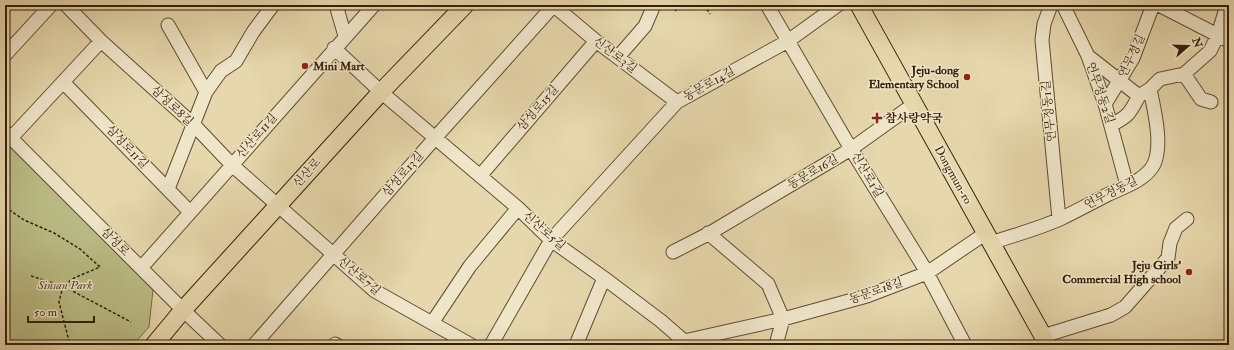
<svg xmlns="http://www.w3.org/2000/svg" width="1234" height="350" font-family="'IM FELL Double Pica','Noto Serif KR',serif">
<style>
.green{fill:#bbbd86;stroke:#786e47}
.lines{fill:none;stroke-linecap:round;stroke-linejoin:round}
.minor-casing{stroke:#604d31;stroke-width:15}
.major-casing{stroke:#341f08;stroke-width:19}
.path{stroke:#341f08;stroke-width:1.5;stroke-dasharray:3 2;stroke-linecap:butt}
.minor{stroke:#efe5c9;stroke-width:13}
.major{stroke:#e6d7ac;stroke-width:17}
.poi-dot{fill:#8f2418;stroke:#efe5c9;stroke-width:1.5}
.labels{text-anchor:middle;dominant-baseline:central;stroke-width:3;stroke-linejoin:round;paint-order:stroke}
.street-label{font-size:12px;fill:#341f08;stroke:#efe5c9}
.poi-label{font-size:12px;font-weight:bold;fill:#341f08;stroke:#efe5c9;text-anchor:start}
.park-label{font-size:12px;font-style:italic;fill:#564628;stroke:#efe5c9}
</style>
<rect width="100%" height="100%" fill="#e6d7ac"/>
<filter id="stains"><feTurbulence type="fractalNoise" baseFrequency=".005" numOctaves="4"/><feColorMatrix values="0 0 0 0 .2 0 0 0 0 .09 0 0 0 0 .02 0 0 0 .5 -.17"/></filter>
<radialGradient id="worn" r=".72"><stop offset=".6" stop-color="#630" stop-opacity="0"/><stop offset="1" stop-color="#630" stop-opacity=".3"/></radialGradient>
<path class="green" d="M5 142 153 290 149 327 133 345H5Z"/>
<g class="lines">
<defs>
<path id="minor" d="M66 5 101 41 193 124 232 165 375 291 471 345
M336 5 345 36
M553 5 596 41 677 102
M767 5 851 149 925 269 965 345
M1051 5 1044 24 1042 40 1059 219
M1063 5 1088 56 1105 104 1127 185
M1159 5 1229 41
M168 25 206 92
M334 48 381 92 518 208 551 240 604 278 661 321 684 341 783 319 768 284 708 233
M5 55 51 5
M1088 56 1139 96 1150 89 1160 79 1184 74 1210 51 1218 35 1227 5
M618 57 645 26 654 5
M1184 74 1201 99 1211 102
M63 82 190 212
M1105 104 1133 58 1153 5
M1111 125C1129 116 1130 113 1139 96
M5 132 183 310 220 345
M11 138 101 41
M480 176 596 41
M168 189 206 92 221 71 236 61 253 32 273 5
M991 243C1014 235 1038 229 1060 219 1077 211 1093 202 1109 194 1124 187 1146 180 1154 164 1163 144 1154 109 1150 89
M673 252 710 233 851 149 914 104
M141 268 374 5
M432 323 470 266 518 208
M1043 336 1111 315 1125 307 1168 258 1170 243 1176 228 1187 219
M335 344 337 345
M254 345 435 138 554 5
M491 345 551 240 677 102 788 41 838 5
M576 345 604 278
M776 345 783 319 867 296 927 273 986 233"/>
<path id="major" d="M859 5 1048 345
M154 345 183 310 381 92 465 5"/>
</defs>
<use href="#minor" class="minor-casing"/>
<use href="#major" class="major-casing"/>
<path class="path" d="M671 5 677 12
M704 5 710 14
M5 207 24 220 54 233 80 249 100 267 74 278 63 286 59 302 70 345
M31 276 63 286 131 322"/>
<use href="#minor" class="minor"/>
<use href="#major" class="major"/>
</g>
<g class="poi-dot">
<circle cx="305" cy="66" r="4"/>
<circle cx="967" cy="77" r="4"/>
<path d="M875 112h4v4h4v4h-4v4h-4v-4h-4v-4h4z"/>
<circle cx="1189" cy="272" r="4"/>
</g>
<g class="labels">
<g class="street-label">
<text transform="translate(615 55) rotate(37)">신산로3길</text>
<text transform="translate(1132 56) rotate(-65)">연무정길</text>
<text transform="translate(709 84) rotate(-29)">동문로14길</text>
<text transform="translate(1100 93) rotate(71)">연무정동2길</text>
<text transform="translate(172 106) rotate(43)">삼성로8길</text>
<text transform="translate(538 108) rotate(-49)">삼성로15길</text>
<text transform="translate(1049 111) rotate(-96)">연무정동1길</text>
<text transform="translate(257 136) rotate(-49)">신산로11길</text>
<text transform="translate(127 147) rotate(46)">삼성로11길</text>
<text transform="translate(813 172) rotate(-30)">동문로16길</text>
<text transform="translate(307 173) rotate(-48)">신산로</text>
<text transform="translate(403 174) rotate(-49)">삼성로13길</text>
<text transform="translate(867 175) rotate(59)">신산로1길</text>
<text transform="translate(953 175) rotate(61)">Dongmun-ro</text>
<text transform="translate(1111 193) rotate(-27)">연무정동길</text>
<text transform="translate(544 231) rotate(41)">신산로5길</text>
<text transform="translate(115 242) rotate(45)">삼성로</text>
<text transform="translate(359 276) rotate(40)">신산로7길</text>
<text transform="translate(876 291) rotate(-19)">동문로18길</text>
</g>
<g class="poi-label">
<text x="313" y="66">Mini Mart</text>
<text x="959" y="70" text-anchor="end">Jeju-dong<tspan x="959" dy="14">Elementary School</tspan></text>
<text x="885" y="118">참사랑약국</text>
<text x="1181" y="265" text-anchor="end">Jeju Girls’<tspan x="1181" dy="14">Commercial High school</tspan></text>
</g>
<g class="park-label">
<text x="65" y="285">Sinsan Park</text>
</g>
</g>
<rect width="1234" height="350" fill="none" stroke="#e6d7ac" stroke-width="20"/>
<rect x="6" y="6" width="1222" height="338" fill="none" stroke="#341f08" stroke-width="2"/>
<rect x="10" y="10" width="1214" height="330" fill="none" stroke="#341f08"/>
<g transform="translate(1188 46) rotate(70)" stroke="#efe5c9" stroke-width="3" paint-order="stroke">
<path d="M0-3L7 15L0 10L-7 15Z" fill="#341f08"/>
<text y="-6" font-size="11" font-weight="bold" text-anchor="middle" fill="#341f08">N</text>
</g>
<path d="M28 316v6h66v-6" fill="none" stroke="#341f08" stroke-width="2"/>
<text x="34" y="316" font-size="12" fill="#341f08" stroke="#efe5c9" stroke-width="3" paint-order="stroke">50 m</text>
<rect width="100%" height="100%" filter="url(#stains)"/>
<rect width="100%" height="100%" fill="url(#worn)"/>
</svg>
